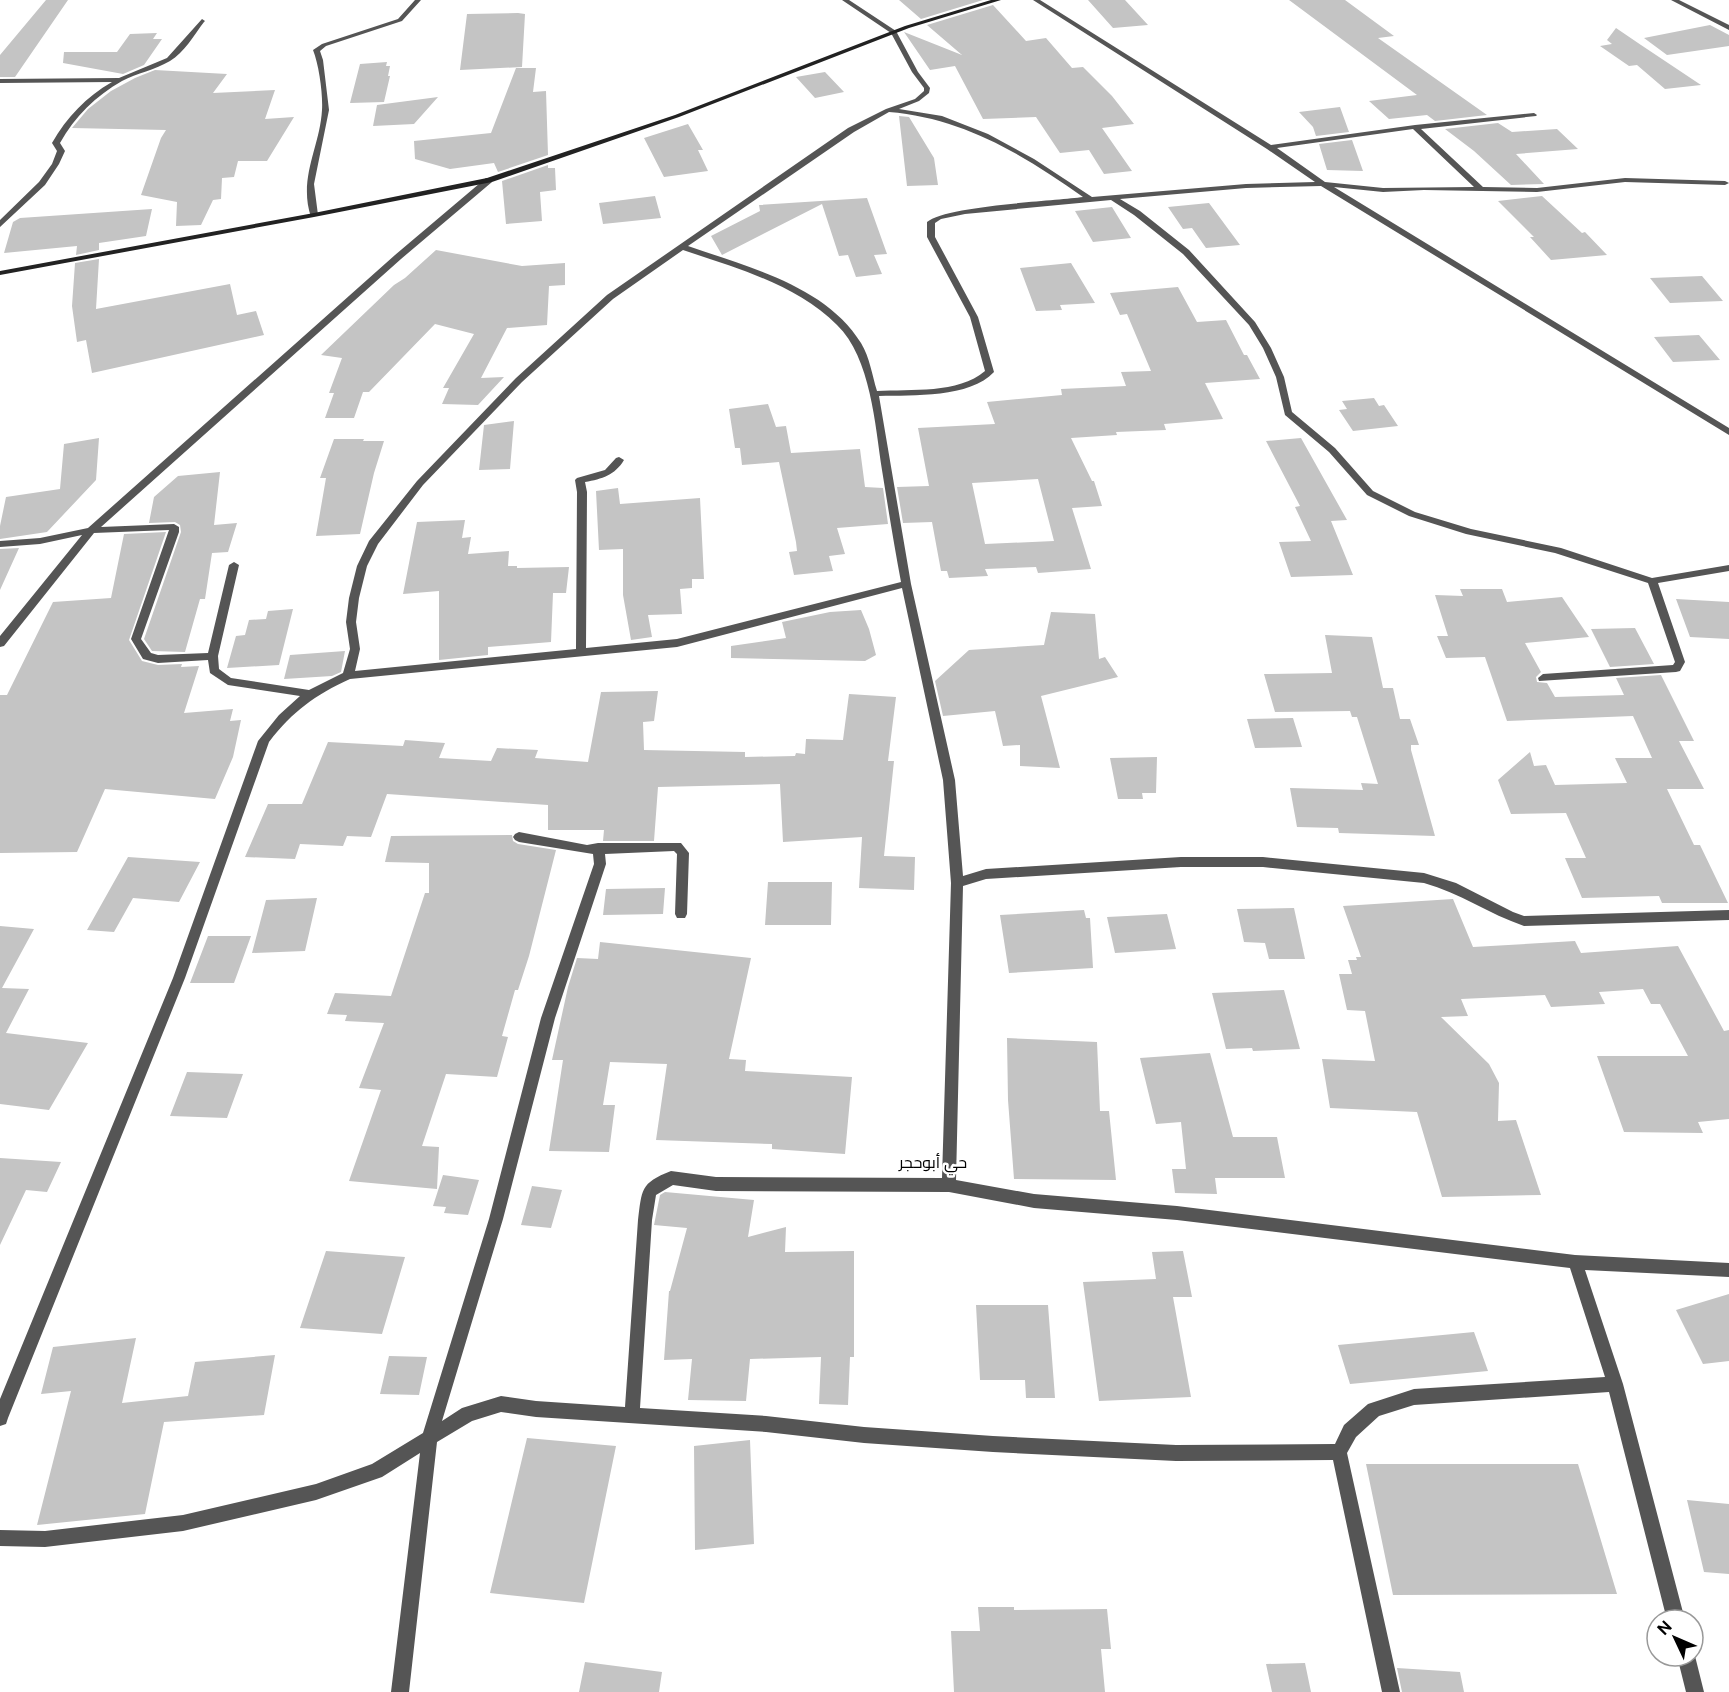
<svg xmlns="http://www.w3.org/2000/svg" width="1729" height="1692" font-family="'Public Sans',Cairo,sans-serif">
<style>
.building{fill:#c4c4c4;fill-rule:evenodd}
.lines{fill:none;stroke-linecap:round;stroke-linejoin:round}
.street{fill:#555;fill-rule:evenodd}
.secondary{fill:#222;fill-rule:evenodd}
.labels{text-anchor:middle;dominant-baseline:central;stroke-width:5;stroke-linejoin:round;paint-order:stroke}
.neighbourhood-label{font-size:16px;fill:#000;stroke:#fff}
</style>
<rect width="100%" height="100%" fill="#fff"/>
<path class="building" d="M46 0H68L15 77H0V55Z
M899 0H983L921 19Z
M1088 0H1125L1148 25 1113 28Z
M1289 0H1345L1394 36 1378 38 1487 115 1435 121 1427 115 1389 119 1369 101 1417 95Z
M993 5 1026 41 1046 38 1072 68 1083 67 1112 96 1134 124 1102 128 1132 171 1104 174 1089 150 1060 153 1036 117 983 119 955 66 930 70 904 32 962 55 927 25Z
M518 13 525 14 522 67 460 70 467 14Z
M1710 25 1729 35V46L1667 55 1644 38Z
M1616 28 1641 45 1701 85 1665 89 1637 65 1629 66 1600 46 1612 44 1607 40Z
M157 33 153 39H162L144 65 123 74 63 63 64 52H117L130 34Z
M387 62 386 66H390L388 76H390L384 102 350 103 360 64Z
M516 68H536L533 92 546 91 548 155 498 172 494 163 450 169 415 159 414 141 491 133Z
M155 70 227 74 213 93 275 90 265 119 294 117 267 161H238L234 177 222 178 221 199 213 200 201 225 176 226 177 202 141 195 161 138 166 130 72 128 88 109 111 91 135 78Z
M825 72 844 92 815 98 796 77Z
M438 97 414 124 373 126 377 105Z
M1340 107 1349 132 1316 136 1313 127 1299 112Z
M899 116 909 117 934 158 938 185 907 186Z
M1498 123 1512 132 1557 129 1578 149 1516 154 1544 184 1511 185 1474 151 1445 129Z
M688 124 703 150H698L708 171 664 177 644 138Z
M1352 140 1363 171 1327 170 1319 144Z
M548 165V168H555L556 190 540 192 542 221 506 224 502 181Z
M655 196 661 218 603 224 599 203Z
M1542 196 1582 233 1585 232 1607 255 1551 260 1530 237H1534L1498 201Z
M867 198 887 254 874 255 882 274 856 277 848 255 839 256 822 204 722 255 711 236 760 211 759 205Z
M1209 203 1240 245 1206 248 1192 228 1183 229 1168 207Z
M1112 207 1131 238 1093 242 1075 211Z
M152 209 146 236 99 243V250L76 255 77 246 4 253 13 222 20 218Z
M436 250 522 266 565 263V285L549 286 547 325 507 328 481 378 504 377 478 405 442 404 449 388H443L474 334 435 324 369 392H363L354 418H325L334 393H329L342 358 321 355 394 285 405 278Z
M99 259 96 309 230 284 237 315 256 311 264 335 92 373 86 340 77 342 72 306 75 263Z
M1071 263 1095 303 1060 305 1062 310 1036 311 1020 268Z
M1702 276 1723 301 1670 303 1650 278Z
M1178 287 1197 322 1226 320 1244 355H1247L1260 379 1205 383 1223 419 1164 424 1166 430 1116 432 1117 435 1071 438 1092 481H1094L1102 506 1072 508 1091 569 1038 573 1036 567 985 569 988 576 949 578 947 571H941L932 522 903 523 897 487 929 486 918 428 995 424 987 402 1062 395 1061 389 1126 386 1121 372 1151 371 1127 314 1120 315 1110 293ZM1038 479 1054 541 985 544 972 483Z
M1699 335 1720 360 1673 362 1654 337Z
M1374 398 1379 406 1384 405 1398 426 1353 431 1339 410 1347 409 1342 401Z
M768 404 776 427 786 426 791 453 860 449 865 487 883 488 888 524 837 528 845 554 829 556 833 571 794 575 789 552 797 551 796 542 779 462 742 465 740 448H735L729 409Z
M514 421 510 469 479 470 484 425Z
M99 438 96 480 47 532 0 539V526L6 497 60 489 64 444Z
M1301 438 1347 520 1331 521 1353 575 1291 577 1279 542 1311 541 1295 507 1300 506 1266 441Z
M334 439H364L363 441H384L374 473 360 534 316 536 326 478H320Z
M220 472 214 525 237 523 228 552 212 553 205 599H200L185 652 152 651 144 639 181 532 180 525 175 522 149 523 154 497 178 476Z
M618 488 620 504 700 498 704 579H692V588L680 589 682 614 648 615 652 637 631 640 623 595V549L599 550 596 491Z
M465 520 462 538 471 537 468 554 509 551 508 566H517V568L569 567 566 593H553L551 642 488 647V655L439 660V591L403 594 417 522Z
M166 532 129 640 142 661 158 665 182 664 181 667 199 666 184 713 233 709 230 721 241 720 233 757 215 799 105 789 77 852 0 853V695H7L53 602 111 598 124 534Z
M19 548 0 590V549Z
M1460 589H1502L1507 602 1562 597 1589 637 1525 643 1541 672 1536 677 1537 682 1547 683 1555 697 1624 695 1616 678 1661 675 1694 741H1679L1704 789H1667L1694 845H1700L1728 903H1662L1659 896 1582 898 1565 858H1586L1566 813 1511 814 1498 780 1530 752 1534 766 1546 765 1555 785 1627 783 1615 758H1652L1633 716 1507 721 1485 657 1446 658 1437 636H1448L1435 595 1463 596Z
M1676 599 1729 602V639L1690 637Z
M293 609 279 665 227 668 236 636 245 635 249 620 266 619 268 611Z
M861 610 869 629 876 655 865 661 731 658V646L786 638 782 622 830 612Z
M1051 612 1095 614 1099 659 1105 657 1118 677 1041 696 1060 768 1020 766V745L1003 746 995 711 943 716 935 681 969 650 1044 645Z
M1635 628 1654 664 1610 667 1591 629Z
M1325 635 1372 637 1383 688H1393L1400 719H1410L1419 745H1411V750L1435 836 1339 833 1338 828 1297 827 1290 788 1363 790 1361 783 1378 784 1357 717H1352L1350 711 1275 712 1264 674 1332 673Z
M345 651 341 672 332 676 284 679 290 655Z
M658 691 654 721 643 722 644 750 745 752V757L795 756 796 753 805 754 806 739 843 740 849 694 896 697 888 761H894L884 856 915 857 914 890 859 888 862 837 783 842 780 784 658 787 654 841H603L604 830H548V805L387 794 371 837 347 836 343 846 300 844 295 859 245 857 268 804H302L328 742 403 746 405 740 445 743 439 758 491 761 497 748 538 750 535 758 588 762 601 692Z
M1293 718 1302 747 1255 748 1247 719Z
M1157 757 1156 793H1142L1143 799H1118L1110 758Z
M512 835 513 841 518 844 556 850 529 956 518 990H515L502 1036 508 1037 497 1077 446 1074 422 1146 439 1147 437 1189 349 1181 381 1090 359 1088 384 1023 345 1021 347 1015 327 1014 335 993 391 996 425 893H429V863L385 862 391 836Z
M128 857 200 862 179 902 133 898 114 932 87 930Z
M768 882H832L831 925H765Z
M665 888 663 914 603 915 606 889Z
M317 898 305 951 252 953 266 900Z
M1453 899 1473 947 1575 941 1581 953 1678 946 1724 1031 1729 1030V1119L1698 1122 1703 1133 1624 1132 1597 1056H1688L1660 1004H1651L1643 989 1599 992 1605 1004 1551 1007 1545 995 1461 999 1468 1016 1441 1017 1489 1064 1499 1083 1498 1121 1516 1120 1541 1195 1442 1197 1417 1112 1330 1108 1322 1059 1375 1061 1365 1011 1347 1010 1339 974H1352L1348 960H1357L1356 957H1361L1343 906Z
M1294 908 1305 959H1269L1265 943 1244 942 1237 909Z
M1084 910 1086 918H1090L1093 968 1009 973 1000 915Z
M1167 914 1176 949 1115 953 1107 917Z
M0 926 34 929 2 988 29 989 6 1033 88 1043 49 1110 0 1104Z
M208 936H251L234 983H190Z
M600 942 751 958 729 1059 746 1060 745 1071 852 1077 845 1154 772 1149V1144L656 1140 667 1064 610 1062 603 1105H615L609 1152 549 1151 563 1060H552L568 987 577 958 598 959Z
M1284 990 1300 1049 1253 1051 1252 1048 1226 1049 1212 993Z
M1007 1038 1097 1042 1100 1111H1109L1116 1180 1014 1179 1008 1100Z
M1210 1053 1233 1137H1277L1285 1178H1215L1217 1194 1175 1193 1172 1169H1186L1181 1122 1156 1124 1140 1058Z
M187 1072 243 1074 227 1118 170 1116Z
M0 1158 61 1162 47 1192 26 1190 0 1245Z
M443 1175 479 1180 468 1215 444 1213 446 1207 433 1206Z
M532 1186 562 1190 551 1228 521 1225Z
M665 1192 754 1200 748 1237 786 1227 785 1252 854 1251V1357H850L848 1405 819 1404 821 1357 750 1359 746 1401 688 1400 692 1359 664 1360 669 1291H670L687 1228 654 1225 660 1195Z
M326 1251 405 1257 382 1334 300 1328Z
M1183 1251 1192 1297H1173L1191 1397 1099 1401 1083 1282 1156 1279 1152 1252Z
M1729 1294V1361L1703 1364 1676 1310Z
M976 1305H1048L1055 1398H1026L1025 1380H980Z
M1474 1332 1488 1371 1350 1384 1338 1345Z
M136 1338 122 1403 188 1396 195 1362 275 1355 264 1415 164 1422 145 1514 37 1525 71 1391 41 1394 53 1347Z
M389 1356 427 1357 419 1395 380 1394Z
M527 1438 616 1446 584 1603 490 1593Z
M750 1440 754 1544 695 1550 694 1446Z
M1366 1464H1578L1617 1594 1393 1595Z
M1687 1500 1729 1504V1574L1704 1572Z
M978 1607H1014V1610L1107 1609 1111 1649H1101L1105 1692H954L951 1631H980Z
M585 1662 662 1672 659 1692H579Z
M1305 1663 1311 1692H1272L1266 1664Z
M1397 1668 1460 1672 1464 1692H1402Z"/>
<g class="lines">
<path class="street" d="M415 0H421L402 21 326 46 320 51 323 60 329 110 314 184 318 215 311 217C298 178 320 147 322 110 323 94 319 65 313 50L322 44 398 19Z
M842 0H849L896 31 918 72 930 88 929 93 919 101 899 109 942 116 988 134 1034 159 1092 197 1246 184 1315 182 1267 149 1033 0H1040L1271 145 1415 125 1534 113 1537 115 1536 116 1421 129 1483 187 1537 188 1625 178 1725 181 1729 183 1725 185 1625 182 1537 192 1424 190 1383 192 1334 187 1729 428V435L1321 186 1246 188 1120 199 1140 211 1189 250 1255 322 1271 348 1284 377 1292 412 1335 448 1373 491 1415 512 1471 529 1561 548 1652 578 1729 565V571L1658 583 1685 662 1680 671 1676 672 1539 681 1538 678 1543 674 1673 665 1675 662 1648 583 1555 553 1466 534 1409 516 1367 495 1329 452 1285 415 1276 377 1263 348 1249 325 1183 254 1134 215 1111 200 965 214 941 219 935 223V237L978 317 994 372C970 398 913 395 879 396L911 584 955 780 963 876 986 869 1181 857H1263L1424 873 1456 883 1513 912 1524 916 1729 910V920L1524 926C1489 914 1460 893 1424 883L1263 867H1181L986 879 963 886 956 1180 1034 1194 1177 1206 1575 1255 1729 1263V1277L1585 1270 1623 1384 1685 1620H1667L1609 1392 1414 1405 1379 1416 1356 1437 1347 1453 1400 1692H1382L1333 1460 1176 1461 993 1452 864 1443 766 1432 536 1417 501 1412 472 1421 437 1442 409 1692H391L420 1453 382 1477 316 1500 183 1531 45 1547 0 1546V1530L45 1531 183 1515 316 1484 372 1464 423 1433 489 1219 541 1018 594 864 593 854 519 842 515 840 513 837 515 834 519 832 587 845 598 843H681L689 853 687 914 685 918H677L675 914 677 854 674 851 605 854 606 864 555 1018 503 1219 442 1421 462 1408 501 1396 536 1401 625 1407 638 1220C642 1190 640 1183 671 1171L716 1177 942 1178 951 883 943 780 902 588 677 647 350 679C315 695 293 711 269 742L185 978 8 1418 6 1424 0 1426V1399L173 978 258 741 279 715 300 696 228 685 210 673 208 660 158 663 143 659 131 639 169 530 94 533 4 646 0 647V636L82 535 40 544 0 547V541L40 538 88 528 395 255 486 178H492V182L401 259 101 527 174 524 179 527V532L141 639 151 653 158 655 208 653 229 565 234 562 239 565 218 656 219 669 231 678 309 690 343 673 350 649 346 622 349 598 357 566 369 541 417 481 516 378 607 295 848 128 886 109 915 99 924 91V88L912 72 891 33ZM889 112C963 118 1024 155 1083 197 1053 201 945 206 927 222V237L970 317 985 371C958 394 911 389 877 391 872 375 870 358 861 343 826 286 748 267 688 246L854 132ZM1413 129 1474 187 1383 188 1325 182 1277 148ZM683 250C736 268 796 284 837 325 871 358 875 425 882 470 888 507 894 545 901 582L677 639 586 648 587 492 585 482C602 479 615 475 624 460L619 457 616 458 605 470 577 478 575 480 577 492 576 649 355 671 360 649 356 622 359 598 367 566 378 544 423 485 522 382 613 299ZM673 1185 716 1191 949 1192 1034 1208 1177 1220 1570 1268 1605 1377 1414 1389 1368 1404 1344 1425 1335 1444 1176 1445 993 1436 864 1427 766 1416 640 1408 652 1220 656 1195Z
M1671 0H1679L1729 25V30Z
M202 19 205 21 204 22C194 35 184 53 170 61 155 70 137 73 122 81 96 96 75 116 60 143L65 151 59 164 45 185 0 227V220L39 182 52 164 57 151 52 143C67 117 86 97 112 82L0 83V79L119 78 167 58Z
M1693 1652 1695 1656 1704 1692H1686L1677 1656H1693Z"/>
<path class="secondary" d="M991 0H1001L909 28 679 117 492 182 314 217 0 275V271L314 213 487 178 675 115 905 26Z"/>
</g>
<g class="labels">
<g class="neighbourhood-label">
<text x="933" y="1162">حي أبوحجر</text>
</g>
</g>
<g transform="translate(1675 1638) rotate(314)"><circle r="28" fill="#ffffff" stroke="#999999" stroke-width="1.5"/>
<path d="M0-4.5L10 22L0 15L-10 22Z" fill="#000000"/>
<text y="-9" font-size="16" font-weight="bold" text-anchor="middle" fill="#000000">N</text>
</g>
</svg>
